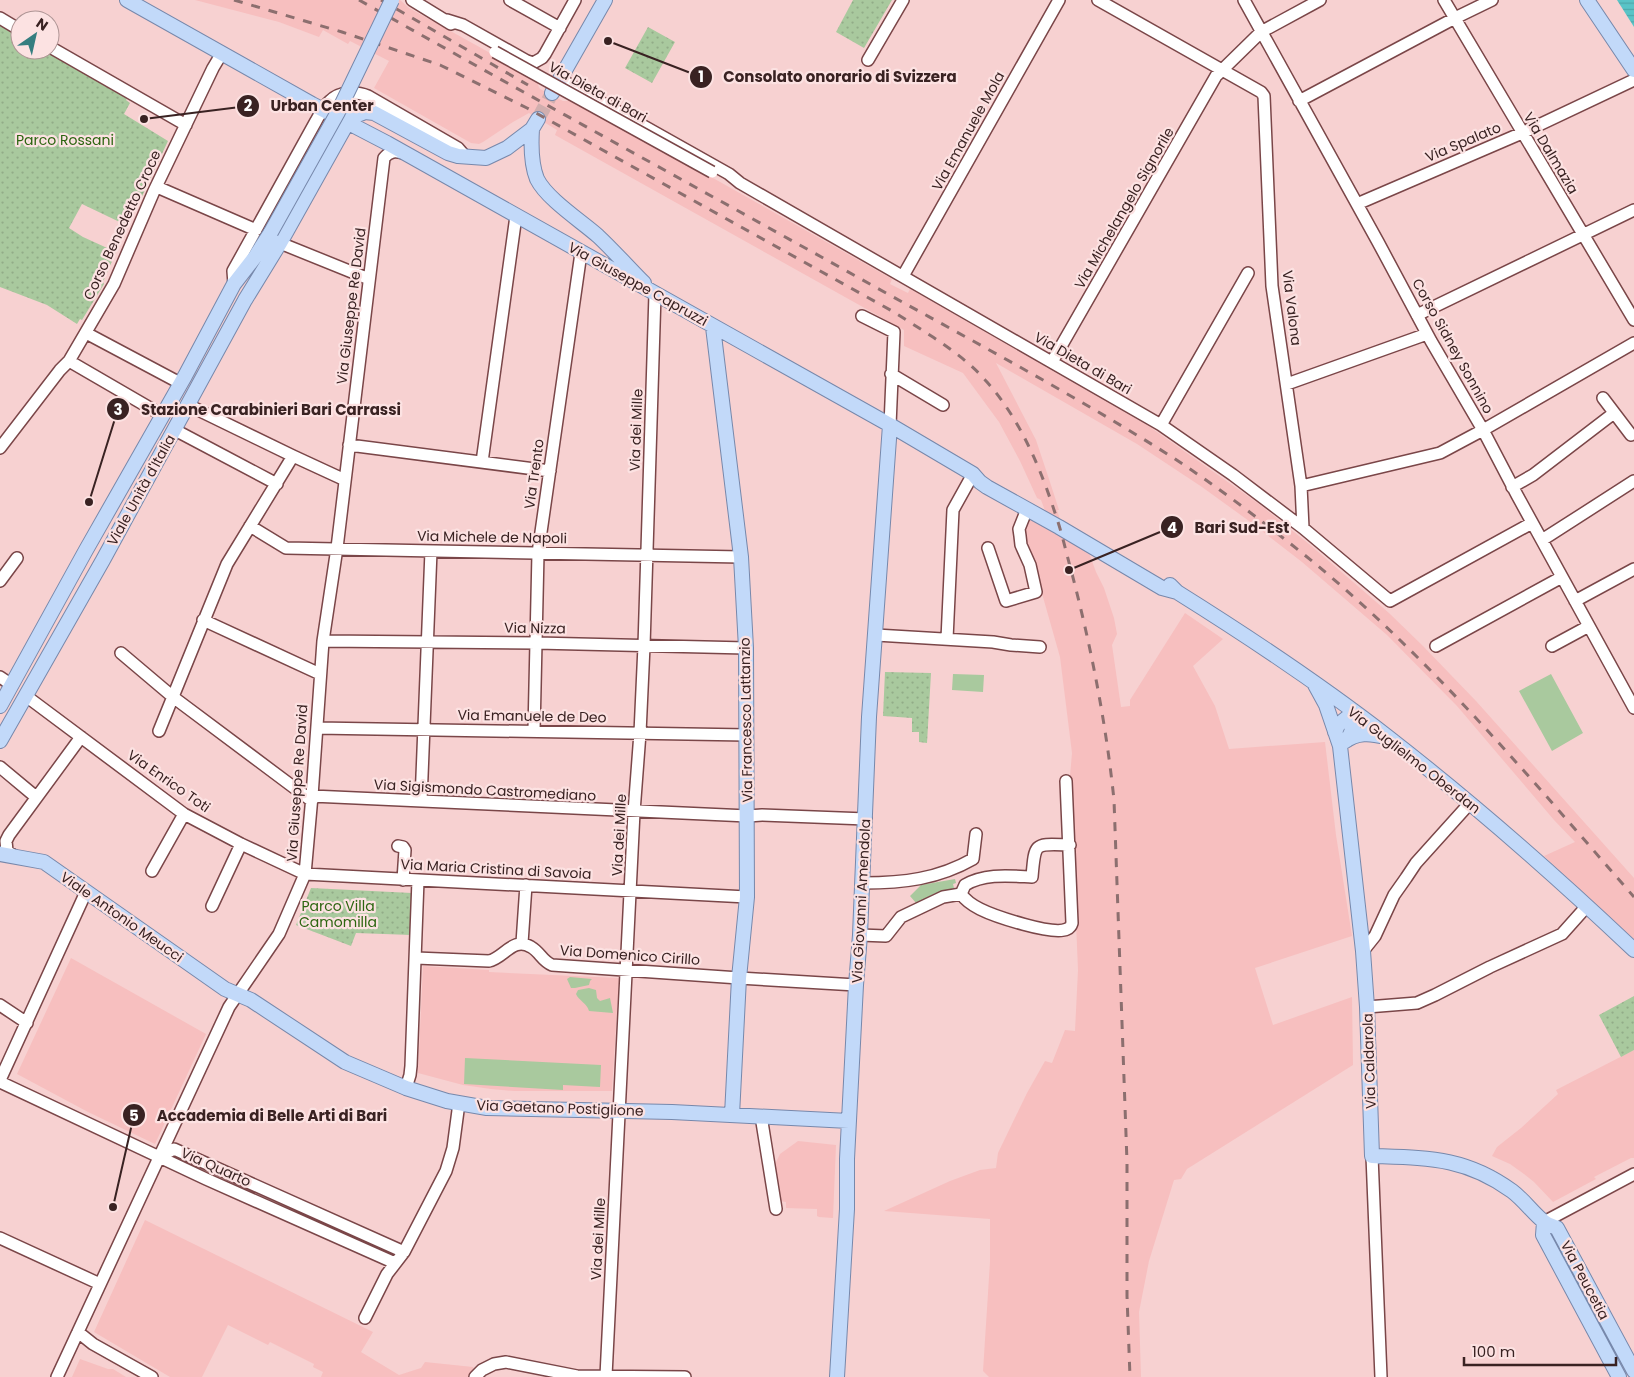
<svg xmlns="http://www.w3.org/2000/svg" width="1634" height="1377" font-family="Poppins,sans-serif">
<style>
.built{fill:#f7bfbf}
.grass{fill:#a9c99e}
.park{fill:url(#park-dots)}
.water{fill:url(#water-rules)}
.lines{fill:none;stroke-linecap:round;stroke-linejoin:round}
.major-tunnel{stroke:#d1aeae;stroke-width:14;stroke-dasharray:14 7;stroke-linecap:butt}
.minor-casing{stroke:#7a4648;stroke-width:14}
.major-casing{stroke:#7788ab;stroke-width:16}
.minor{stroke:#fff;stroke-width:11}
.major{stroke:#c2d9f9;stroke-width:14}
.rail{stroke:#8c6f6f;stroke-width:3;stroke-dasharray:9 9;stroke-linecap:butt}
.minor-bridge-casing{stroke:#7a4648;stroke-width:14;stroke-linecap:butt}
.major-bridge-casing{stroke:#7788ab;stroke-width:16;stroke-linecap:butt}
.minor-bridge{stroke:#fff;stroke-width:11}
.major-bridge{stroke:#c2d9f9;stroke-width:14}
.labels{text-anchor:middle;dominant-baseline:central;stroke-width:4.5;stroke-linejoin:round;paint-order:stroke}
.street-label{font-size:14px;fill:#392222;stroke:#fce2e2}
.park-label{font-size:14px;fill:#2c6510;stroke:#fce2e2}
.leader{fill:none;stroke:#392222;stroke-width:2}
.callout-dot{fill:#392222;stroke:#fce2e2;stroke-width:2}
.mark-label{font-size:15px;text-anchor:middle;font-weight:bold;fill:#fff}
.callout-label{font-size:15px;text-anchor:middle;font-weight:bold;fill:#392222;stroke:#fce2e2;stroke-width:4.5;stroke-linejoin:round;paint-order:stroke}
</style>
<defs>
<pattern id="park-dots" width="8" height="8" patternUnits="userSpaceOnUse" patternTransform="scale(1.25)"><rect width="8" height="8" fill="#a9c99e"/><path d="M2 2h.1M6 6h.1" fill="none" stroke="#92ac88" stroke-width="1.8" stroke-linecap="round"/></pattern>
<pattern id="water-rules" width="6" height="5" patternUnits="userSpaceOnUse" patternTransform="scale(1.25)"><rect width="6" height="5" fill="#59c4c7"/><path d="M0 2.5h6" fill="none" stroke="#4ea8ab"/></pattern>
</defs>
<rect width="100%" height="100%" fill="#f7d1d1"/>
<path class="built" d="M195 0H400L409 8 539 80 538 85 540 89 563 101H567L571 98 892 279 890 284 908 293 910 289 1150 427 1259 504 1309 544 1389 613 1423 646 1476 701 1634 878V940L1544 856 1575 842 1554 820 1457 706 1387 635 1302 562 1249 521 1202 487 1137 444 996 363 1036 440 1049 479 1059 510H1057L1067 541 1089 553 1096 572 1104 588 1114 618 1117 634 1112 645 1121 707 1130 706V700L1185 613 1223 639 1193 666 1215 706 1229 749 1325 742 1336 835 1352 936 1255 968 1273 1025 1352 997 1353 1065 1187 1169 1181 1179 1174 1180 1149 1261 1139 1312 1141 1377H989L983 1371 990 1262V1219L884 1211 950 1181 980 1170 996 1168 998 1153 1027 1093 1045 1061 1052 1063 1065 1030 1075 1031 1078 970 1070 776 1072 753 1060 657 1024 530 1029 514 1050 524 1041 500 1037 498 1020 461 999 422 963 373 904 346V330L555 135 557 130 529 113 513 122 483 142 479 144 471 143 374 88 389 61 350 41 348 44 323 30 319 37 279 22Z
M71 958 206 1034 155 1144 88 1112 17 1074Z
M423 966 489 970V972L619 978 612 1091H514L491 1089 463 1085 418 1073Z
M1634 1050V1158H1631L1594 1177 1596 1179 1553 1202 1534 1182 1524 1174 1510 1164 1492 1156 1497 1147 1521 1128 1558 1094 1556 1090Z
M798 1141 836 1145 833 1218 819 1217 817 1216V1209L786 1208V1202L780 1201 774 1166 780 1154Z
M145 1220 373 1332 361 1352 399 1375 421 1368 425 1362 473 1367 474 1370 470 1377H321L323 1372 313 1367 314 1364 270 1342 268 1345 228 1325 202 1377H170L94 1332Z
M80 1359 108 1369H113L126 1377H72Z"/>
<path class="grass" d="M953 674 984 675 983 692 952 690Z
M1551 674 1583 733 1552 751 1519 691Z
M955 879 956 883 953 884 954 888 940 895 936 893 916 903 910 896 921 885Z
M570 977 592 979 590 981 589 985 575 988H571L567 979Z
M589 988 596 990 597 998 600 1001 610 998 613 1013 589 1011C587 1003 579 1001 576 994L578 990Z
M465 1058 601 1065 600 1087 563 1085V1090L464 1084Z"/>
<path class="park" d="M853 0H892L864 48 836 32Z
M0 22 20 34V50H48L128 97 126 100 130 103 124 114 168 141 128 226 82 204 69 228 83 237 116 252 103 282 104 284 82 320 80 319 77 324 47 305 0 287Z
M648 27 675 42 652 83 625 68Z
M885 672 931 673 927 743 919 742V732H912V718L883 716Z
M311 888 412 893 411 935 356 933 351 946 296 925Z
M1634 996V1050L1621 1057 1599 1015Z"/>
<path class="water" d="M1617 0H1634V27Z"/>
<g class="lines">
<path class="major-tunnel" d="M538 119 552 93"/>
<defs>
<path id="minor" d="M412 0 451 24
M510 0 560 28
M1098 0 1261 92 1264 96 1272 286 1301 486 1303 528
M1244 0 1378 242 1431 341 1483 430 1517 495 1634 708
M1444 0 1634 320
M0 18 20 30
M447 20 463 25 527 61 533 63 542 58 545 54 575 0
M50 47 186 125
M868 60 903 0
M560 79 729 174 740 183 1161 425 1233 475 1303 528 1390 601 1532 523
M1299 101 1455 18 1492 0
M157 187 256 230
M1357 204 1522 133 1634 80
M280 243 369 279
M903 276 1059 0
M234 284 233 271 316 121C320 114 324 106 330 101 339 91 356 91 368 96L458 148 465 156
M1417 315 1634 210
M862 316 894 332 890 425
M86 333 180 383
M69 361 162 415
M1052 362 1216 76 1261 32 1320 0
M891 374 943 405
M1287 384 1427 334
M1603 398 1631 435
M188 405 293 456 345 480
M1161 425 1248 273
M175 430 277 484
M349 445 550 471
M0 448 60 370 69 361 114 284 154 191 213 68 222 53
M482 462 516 216
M1301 486 1440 453 1483 430 1634 343
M1512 487 1533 475 1614 413
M250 526 286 548 741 557
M1542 540 1634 481
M988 548 1006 601 1036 592 1030 565 1021 545 1020 536 1019 529 1027 509
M0 581 17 558
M1575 601 1634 569
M203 620 320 674
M876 635 993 642 1011 645 1040 647
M947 639 953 510 973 474
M323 641 537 643 746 648
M1436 646 1562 577
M1552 646 1589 626
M121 653 173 697 312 801
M0 677 12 685
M26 696 184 814 241 844 305 874 747 897
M317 728 747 735
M159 731 227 564 293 456
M534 731 538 553 581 253
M0 767 36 797
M312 796 748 816 762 815 866 819
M421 801 431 551
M398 846 403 847 405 850 403 880
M16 857 7 851 6 841 9 835 81 737
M152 871 184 814
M863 883C903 883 938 879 973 859L976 834
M961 894C966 901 972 905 980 909 994 916 1053 936 1067 929 1071 927 1071 926 1072 923L1066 781
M961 894 965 885C985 873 1010 876 1032 877 1035 841 1034 844 1070 845
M212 906 241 844
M860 935 886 936 901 917 943 897 961 894
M522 943 526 885
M1363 951 1375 936 1394 895 1406 878 1416 863 1470 803
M416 958 489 961C504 958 513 936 531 947 540 952 542 961 552 965L739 978 856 985
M0 1005 27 1023
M1367 1007 1417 1003 1435 995 1490 967 1562 934 1587 906
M0 1080 86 892
M0 1082 206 1179 395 1263
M406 1088 410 1075 411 1066 418 880
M761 1116 776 1209
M1372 1156 1381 1377
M160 1157 174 1149 404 1252
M1544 1222 1634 1174
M0 1238 100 1284
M365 1318 387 1274 404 1252 446 1171 453 1148 459 1103
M78 1332 93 1344 152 1377
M606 1376 634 812 640 733 644 646 655 294
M57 1377 229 1007 279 934 305 874 312 796 323 641 337 548 384 158C390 151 395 151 403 153
M475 1377 482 1370 494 1364 506 1362 577 1376 685 1377"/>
<path id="major" d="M127 0 312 104 387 143 890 425 973 474 980 482 987 487 1059 527 1162 588 1177 592
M1587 0 1634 70
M552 93 605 0
M532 129C531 145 531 164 537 179 547 199 581 221 598 236 614 251 629 268 644 283
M713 327 741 557 746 648 747 897 739 978 732 1115
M1170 585 1177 592C1249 637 1321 685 1388 737 1474 804 1556 876 1634 950
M1314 683 1326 705 1340 746 1363 951 1367 1007 1372 1156C1428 1158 1465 1157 1512 1191 1524 1200 1532 1212 1543 1221 1546 1224 1552 1226 1557 1228L1634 1371
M0 706 86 550 185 376 234 284 255 257 271 232
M1335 732 1338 725 1354 712C1355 723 1353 731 1347 740
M0 741 103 560 245 300 280 243 350 118 365 112 374 113 448 153 458 156 486 158 507 148 532 129 538 119
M1344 742C1357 732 1370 733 1385 737
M0 854 44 862 225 989 251 1000 345 1062 406 1088 447 1101 487 1108 672 1112 849 1121
M1544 1222 1543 1235 1619 1377
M837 1377 847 1209V1159L856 985 860 935 869 717 890 425"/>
</defs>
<use href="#minor" class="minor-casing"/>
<use href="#major" class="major-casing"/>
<use href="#minor" class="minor"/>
<use href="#major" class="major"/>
<path class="rail" d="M234 0 342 32 440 65 527 108 894 312C926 333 962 353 987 382 1020 419 1041 469 1056 516 1062 533 1066 552 1071 570 1091 646 1106 723 1114 800L1127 1162V1296L1130 1377
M359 0C531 97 705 192 877 288 976 343 1076 396 1172 457 1212 483 1250 512 1287 541 1418 643 1525 772 1634 897
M381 0 528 85"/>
<defs>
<path id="minor-bridge" d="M495 52 712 172"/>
<path id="major-bridge" d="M271 232 338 112 392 0"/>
</defs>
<use href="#minor-bridge" class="minor-bridge-casing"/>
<use href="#major-bridge" class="major-bridge-casing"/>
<use href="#minor-bridge" class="minor-bridge"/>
<use href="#major-bridge" class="major-bridge"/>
</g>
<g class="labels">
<g class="street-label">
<text transform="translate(598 92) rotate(29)">Via Dieta di Bari</text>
<text transform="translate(968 131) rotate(-61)">Via Emanuele Mola</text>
<text transform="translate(1463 142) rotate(-23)">Via Spalato</text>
<text transform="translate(1551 153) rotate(59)">Via Dalmazia</text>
<text transform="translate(1124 208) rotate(-60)">Via Michelangelo Signorile</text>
<text transform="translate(122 225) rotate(-65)">Corso Benedetto Croce</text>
<text transform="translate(638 284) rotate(29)">Via Giuseppe Capruzzi</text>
<text transform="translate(351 306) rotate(-83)">Via Giuseppe Re David</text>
<text transform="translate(1292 308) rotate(83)">Via Valona</text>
<text transform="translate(1453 346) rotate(61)">Corso Sidney Sonnino</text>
<text transform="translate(1083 363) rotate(30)">Via Dieta di Bari</text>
<text transform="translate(636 430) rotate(-88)">Via dei Mille</text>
<text transform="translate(534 474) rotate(-82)">Via Trento</text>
<text transform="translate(141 490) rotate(-61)">Viale Unità d'Italia</text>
<text transform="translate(492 537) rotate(1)">Via Michele de Napoli</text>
<text transform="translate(535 628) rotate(1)">Via Nizza</text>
<text transform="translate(532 716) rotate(1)">Via Emanuele de Deo</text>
<text transform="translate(746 720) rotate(-91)">Via Francesco Lattanzio</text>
<text transform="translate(1414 760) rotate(38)">Via Guglielmo Oberdan</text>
<text transform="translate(169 781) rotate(35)">Via Enrico Toti</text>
<text transform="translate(297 783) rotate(-86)">Via Giuseppe Re David</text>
<text transform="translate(485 790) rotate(3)">Via Sigismondo Castromediano</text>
<text transform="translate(619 835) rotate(-87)">Via dei Mille</text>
<text transform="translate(496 869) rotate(3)">Via Maria Cristina di Savoia</text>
<text transform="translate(861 901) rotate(-87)">Via Giovanni Amendola</text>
<text transform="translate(122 917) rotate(35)">Viale Antonio Meucci</text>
<text transform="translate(630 955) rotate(4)">Via Domenico Cirillo</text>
<text transform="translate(1369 1061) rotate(-92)">Via Caldarola</text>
<text transform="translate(560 1108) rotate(2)">Via Gaetano Postiglione</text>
<text transform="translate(216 1167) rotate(24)">Via Quarto</text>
<text transform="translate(598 1239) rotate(-87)">Via dei Mille</text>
<text transform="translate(1585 1280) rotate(62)">Via Peucetia</text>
</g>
<g class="park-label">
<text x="65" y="140">Parco Rossani</text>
<text x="338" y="906">Parco Villa<tspan x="338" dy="16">Camomilla</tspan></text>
</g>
</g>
<path class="leader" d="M608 41L701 77M144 119L248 106M89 502L118 409M1069 570L1172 527M113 1207L134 1115"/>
<g class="callout-dot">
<circle cx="608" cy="41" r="5"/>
<circle cx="144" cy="119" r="5"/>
<circle cx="89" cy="502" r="5"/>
<circle cx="1069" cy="570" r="5"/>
<circle cx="113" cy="1207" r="5"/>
<circle cx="701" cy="77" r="12"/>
<circle cx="248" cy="106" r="12"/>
<circle cx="118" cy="409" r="12"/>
<circle cx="1172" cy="527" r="12"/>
<circle cx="134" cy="1115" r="12"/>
</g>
<g class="mark-label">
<text x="701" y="82">1</text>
<text x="248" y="111">2</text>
<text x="118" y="415">3</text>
<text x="1172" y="533">4</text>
<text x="134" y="1121">5</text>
</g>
<g class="callout-label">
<text x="840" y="82">Consolato onorario di Svizzera</text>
<text x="322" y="111">Urban Center</text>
<text x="271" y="415">Stazione Carabinieri Bari Carrassi</text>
<text x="1242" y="533">Bari Sud-Est</text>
<text x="272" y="1121">Accademia di Belle Arti di Bari</text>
</g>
<g transform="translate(35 35) rotate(34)"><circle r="24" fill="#fce2e2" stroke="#ae9595"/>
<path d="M0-4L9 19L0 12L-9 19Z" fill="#357e80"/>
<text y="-8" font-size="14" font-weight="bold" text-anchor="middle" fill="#392222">N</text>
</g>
<path d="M1464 1357v8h152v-8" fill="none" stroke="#392222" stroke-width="2.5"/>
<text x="1472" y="1357" font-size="15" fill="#392222" stroke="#fce2e2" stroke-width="4" paint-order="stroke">100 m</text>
</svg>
